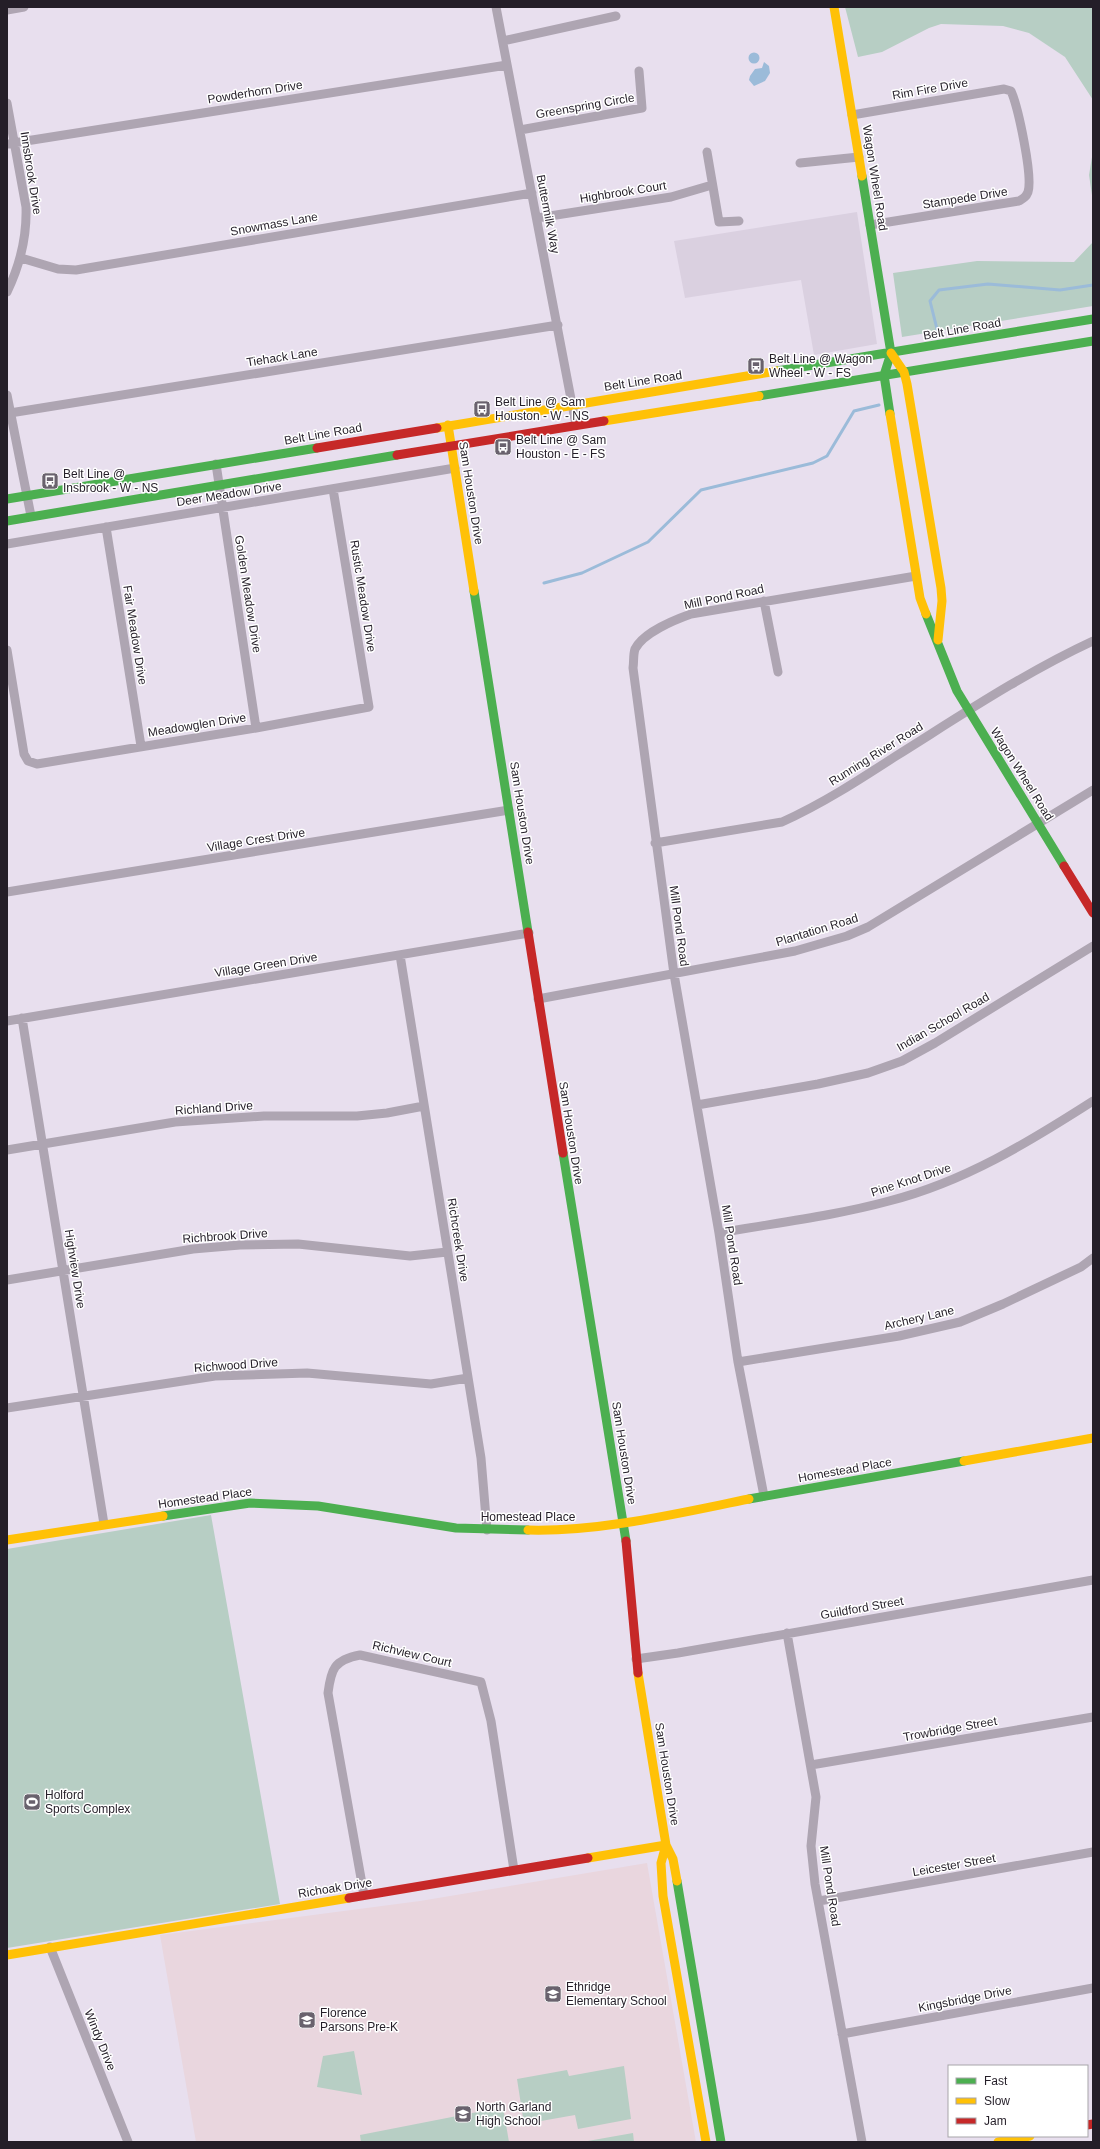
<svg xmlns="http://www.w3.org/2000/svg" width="1100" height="2149" font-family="Arial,sans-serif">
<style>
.commercial{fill:#dad0e0}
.education{fill:#e9d6de}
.green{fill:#b7cec4}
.water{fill:#9bbbd9}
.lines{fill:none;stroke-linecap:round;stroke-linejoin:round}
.stream{stroke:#9bbbd9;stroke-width:3}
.street{stroke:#aea5b2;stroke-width:9}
.fast{stroke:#4caf50;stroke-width:9}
.slow{stroke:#ffc107;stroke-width:9}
.jam{stroke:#c62828;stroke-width:9}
.labels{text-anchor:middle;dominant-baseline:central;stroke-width:3;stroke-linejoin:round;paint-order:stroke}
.street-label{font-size:12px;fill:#241e28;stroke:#fff}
.poi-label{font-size:12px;fill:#241e28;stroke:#fff;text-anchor:start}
</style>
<rect width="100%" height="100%" fill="#e8dfee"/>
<path class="commercial" d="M857 212 877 344 814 355 801 280 685 298 674 241Z"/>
<path class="education" d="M647 1863 696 2142H196L160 1935 420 1901Z"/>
<path class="green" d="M845 7H1093V100L1065 57 1029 33 1003 26 941 24 929 28 882 52 858 57Z
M1093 151V202L1089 175Z
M1093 242V306L902 337 893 273 977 261 1074 262Z
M211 1515 280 1904 7 1948V1549Z
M354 2051 362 2095 317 2087 323 2056Z
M624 2066 631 2119 578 2129 575 2115 524 2124 517 2079 567 2070 569 2076Z
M503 2107 509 2142H361L360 2135Z
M633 2133 634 2142H582Z"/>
<path class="water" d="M748.5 58a5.5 5.5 0 1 1 11 0a5.5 5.5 0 1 1-11 0Z
M764 62 769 66 770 73 765 81 754 86 749 80 750 76 755 69 762 68Z"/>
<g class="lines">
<path class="stream" d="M938 333 930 301 939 290 988 284 1060 290 1093 285
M544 583 582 573 648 542 701 490 813 463 827 456 854 411 879 405"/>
<path class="street" d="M496 7 576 425
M7 10 24 7
M503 41 616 16
M7 103 26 207C27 237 20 265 7 292
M852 115 1004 89 1011 91C1018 107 1033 176 1028 192 1026 197 1024 198 1019 201L870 225
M520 130 642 108 639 71
M7 144 507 65
M707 152 719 222 739 221
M800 163 859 157
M537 218 671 197 712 185
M21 258 58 269 76 270 532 193
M7 395 31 516
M10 413 558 325
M216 464 256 728
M106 527 141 746
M7 544 455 468
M764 601 778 672
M7 650 24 754 28 761 37 764 256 728 369 707 333 489
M655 843 782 822C822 804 859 780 896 756 960 716 1024 673 1093 641
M7 892 509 810
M400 955 481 1458 487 1530
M538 999 795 951 847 936 868 927 1093 790
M22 1018 104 1524
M7 1021 529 933
M697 1105 818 1084 868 1073 902 1061 935 1043 1093 946
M7 1150 175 1122 264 1116H357L387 1113 424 1106
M719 1233C775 1223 834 1216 889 1201 964 1182 1029 1142 1093 1101
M7 1280 193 1249 240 1245 298 1244 410 1256 447 1252
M738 1362 899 1336 960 1322 1003 1304 1081 1267 1093 1258
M7 1408 215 1376 307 1373 431 1384 468 1378
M764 1496 738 1362 719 1233 674 974 633 668C634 662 633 655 635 649 643 633 674 620 691 614L916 576
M787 1633 816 1797 811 1846 815 1884 862 2142
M636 1659 678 1653 1093 1580
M811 1765 1093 1717
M364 1895 328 1693C331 1669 334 1660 360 1655L481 1682 491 1721 514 1870
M819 1901 1093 1852
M50 1947 128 2142
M842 2034 1093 1988"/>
<path class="fast" d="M862 176 891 353 884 375 890 414
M777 371 1093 319
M759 396 1093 341
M7 499 317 448
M7 521 397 455
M474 591 528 932
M926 614 957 691 1064 866
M563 1153 626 1541
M749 1499 964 1461
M163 1516 250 1503 318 1506 456 1528 528 1530
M677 1881 721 2142"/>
<path class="slow" d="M834 7 862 176
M891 353 904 372 907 384 941 588 942 601 938 640
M890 414 920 598 926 614
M604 421 759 396
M448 425 474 591
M437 428 777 371
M964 1461 1093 1438
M528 1530C600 1532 679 1513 749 1499
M7 1540 163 1516
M638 1673 666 1845 673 1859 677 1881
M666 1845 661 1863 663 1896 706 2142
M588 1858 666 1845
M7 1955 349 1898
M998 2142 1030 2136"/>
<path class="jam" d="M317 448 437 428
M397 455 604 421
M1064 866 1093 913
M528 932 563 1153
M626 1541 638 1673
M349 1898 588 1858
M1087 2125 1093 2124"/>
</g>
<defs>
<symbol id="bus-square" viewBox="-11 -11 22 22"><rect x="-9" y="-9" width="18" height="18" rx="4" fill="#69626d" stroke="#fff"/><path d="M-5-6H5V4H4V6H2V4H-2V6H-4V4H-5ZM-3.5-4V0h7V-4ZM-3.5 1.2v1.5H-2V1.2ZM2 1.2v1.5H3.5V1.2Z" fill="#fff"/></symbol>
<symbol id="stadium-square" viewBox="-11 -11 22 22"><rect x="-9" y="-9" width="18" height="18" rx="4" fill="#69626d" stroke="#fff"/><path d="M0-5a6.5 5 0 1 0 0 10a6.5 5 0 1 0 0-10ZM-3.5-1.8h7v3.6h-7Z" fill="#fff"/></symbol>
<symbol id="school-square" viewBox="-11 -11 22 22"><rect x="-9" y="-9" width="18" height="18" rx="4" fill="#69626d" stroke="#fff"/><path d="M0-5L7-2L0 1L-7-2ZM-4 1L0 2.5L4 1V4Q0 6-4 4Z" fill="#fff"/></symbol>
</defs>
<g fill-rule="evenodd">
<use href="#bus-square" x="746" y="356" width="20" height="20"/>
<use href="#bus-square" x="472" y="399" width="20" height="20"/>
<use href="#bus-square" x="493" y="437" width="20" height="20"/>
<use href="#bus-square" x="40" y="471" width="20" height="20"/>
<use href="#stadium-square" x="22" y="1792" width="20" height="20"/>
<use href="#school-square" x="543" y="1984" width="20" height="20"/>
<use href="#school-square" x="297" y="2010" width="20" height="20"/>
<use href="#school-square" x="453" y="2104" width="20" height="20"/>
</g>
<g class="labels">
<g class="street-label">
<text transform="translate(930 89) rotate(-10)">Rim Fire Drive</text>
<text transform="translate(255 92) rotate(-9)">Powderhorn Drive</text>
<text transform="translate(585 106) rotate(-10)">Greenspring Circle</text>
<text transform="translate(31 173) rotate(81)">Innsbrook Drive</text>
<text transform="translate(875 178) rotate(81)">Wagon Wheel Road</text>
<text transform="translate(623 192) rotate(-9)">Highbrook Court</text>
<text transform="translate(965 198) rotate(-9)">Stampede Drive</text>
<text transform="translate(548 214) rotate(79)">Buttermilk Way</text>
<text transform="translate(274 224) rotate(-10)">Snowmass Lane</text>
<text transform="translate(962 329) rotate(-10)">Belt Line Road</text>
<text transform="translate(282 357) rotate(-9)">Tiehack Lane</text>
<text transform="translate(643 381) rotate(-9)">Belt Line Road</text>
<text transform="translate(323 434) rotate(-10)">Belt Line Road</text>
<text transform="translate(471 493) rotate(81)">Sam Houston Drive</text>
<text transform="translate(229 494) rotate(-9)">Deer Meadow Drive</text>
<text transform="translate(248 594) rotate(81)">Golden Meadow Drive</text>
<text transform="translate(363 596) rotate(81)">Rustic Meadow Drive</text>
<text transform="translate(724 597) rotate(-12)">Mill Pond Road</text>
<text transform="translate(135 635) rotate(81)">Fair Meadow Drive</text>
<text transform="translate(197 725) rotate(-9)">Meadowglen Drive</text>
<text transform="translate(876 754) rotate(-32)">Running River Road</text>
<text transform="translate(1022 774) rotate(58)">Wagon Wheel Road</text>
<text transform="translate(522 813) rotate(81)">Sam Houston Drive</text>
<text transform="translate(256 840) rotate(-9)">Village Crest Drive</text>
<text transform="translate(679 926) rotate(82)">Mill Pond Road</text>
<text transform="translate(817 930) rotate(-17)">Plantation Road</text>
<text transform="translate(266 965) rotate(-9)">Village Green Drive</text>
<text transform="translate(943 1022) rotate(-30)">Indian School Road</text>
<text transform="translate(214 1108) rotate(-4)">Richland Drive</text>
<text transform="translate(571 1133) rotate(81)">Sam Houston Drive</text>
<text transform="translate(911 1180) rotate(-18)">Pine Knot Drive</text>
<text transform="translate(225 1236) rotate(-4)">Richbrook Drive</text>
<text transform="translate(458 1240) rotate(81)">Richcreek Drive</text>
<text transform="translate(732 1245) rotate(81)">Mill Pond Road</text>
<text transform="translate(75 1269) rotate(81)">Highview Drive</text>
<text transform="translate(919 1318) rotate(-13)">Archery Lane</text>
<text transform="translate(236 1365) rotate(-4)">Richwood Drive</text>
<text transform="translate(624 1453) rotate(81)">Sam Houston Drive</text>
<text transform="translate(845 1470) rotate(-10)">Homestead Place</text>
<text transform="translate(205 1498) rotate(-8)">Homestead Place</text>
<text x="528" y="1517">Homestead Place</text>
<text transform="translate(862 1608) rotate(-10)">Guildford Street</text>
<text transform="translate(412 1654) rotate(13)">Richview Court</text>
<text transform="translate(950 1729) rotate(-10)">Trowbridge Street</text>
<text transform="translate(667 1774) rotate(81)">Sam Houston Drive</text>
<text transform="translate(954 1865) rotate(-10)">Leicester Street</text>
<text transform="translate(830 1886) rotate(81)">Mill Pond Road</text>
<text transform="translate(335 1888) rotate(-9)">Richoak Drive</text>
<text transform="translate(965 1999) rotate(-11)">Kingsbridge Drive</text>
<text transform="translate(100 2040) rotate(68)">Windy Drive</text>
</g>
<g class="poi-label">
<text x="769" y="359">Belt Line @ Wagon<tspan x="769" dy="14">Wheel - W - FS</tspan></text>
<text x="495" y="402">Belt Line @ Sam<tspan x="495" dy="14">Houston - W - NS</tspan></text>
<text x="516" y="440">Belt Line @ Sam<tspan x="516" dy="14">Houston - E - FS</tspan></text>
<text x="63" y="474">Belt Line @<tspan x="63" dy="14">Insbrook - W - NS</tspan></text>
<text x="45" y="1795">Holford<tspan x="45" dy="14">Sports Complex</tspan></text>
<text x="566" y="1987">Ethridge<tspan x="566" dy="14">Elementary School</tspan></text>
<text x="320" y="2013">Florence<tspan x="320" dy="14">Parsons Pre-K</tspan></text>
<text x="476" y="2107">North Garland<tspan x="476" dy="14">High School</tspan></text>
</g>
</g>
<rect width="1100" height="2149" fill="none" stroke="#241e28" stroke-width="16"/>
<rect x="948" y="2065" width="140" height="72" fill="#ffffff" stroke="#a7a5a9"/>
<rect x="956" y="2078" width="20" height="6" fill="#4caf50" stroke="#a7a5a9"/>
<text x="984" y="2085" font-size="12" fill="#241e28">Fast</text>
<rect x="956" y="2098" width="20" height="6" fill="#ffc107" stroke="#a7a5a9"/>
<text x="984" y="2105" font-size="12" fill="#241e28">Slow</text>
<rect x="956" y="2118" width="20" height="6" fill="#c62828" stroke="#a7a5a9"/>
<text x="984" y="2125" font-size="12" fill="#241e28">Jam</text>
</svg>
